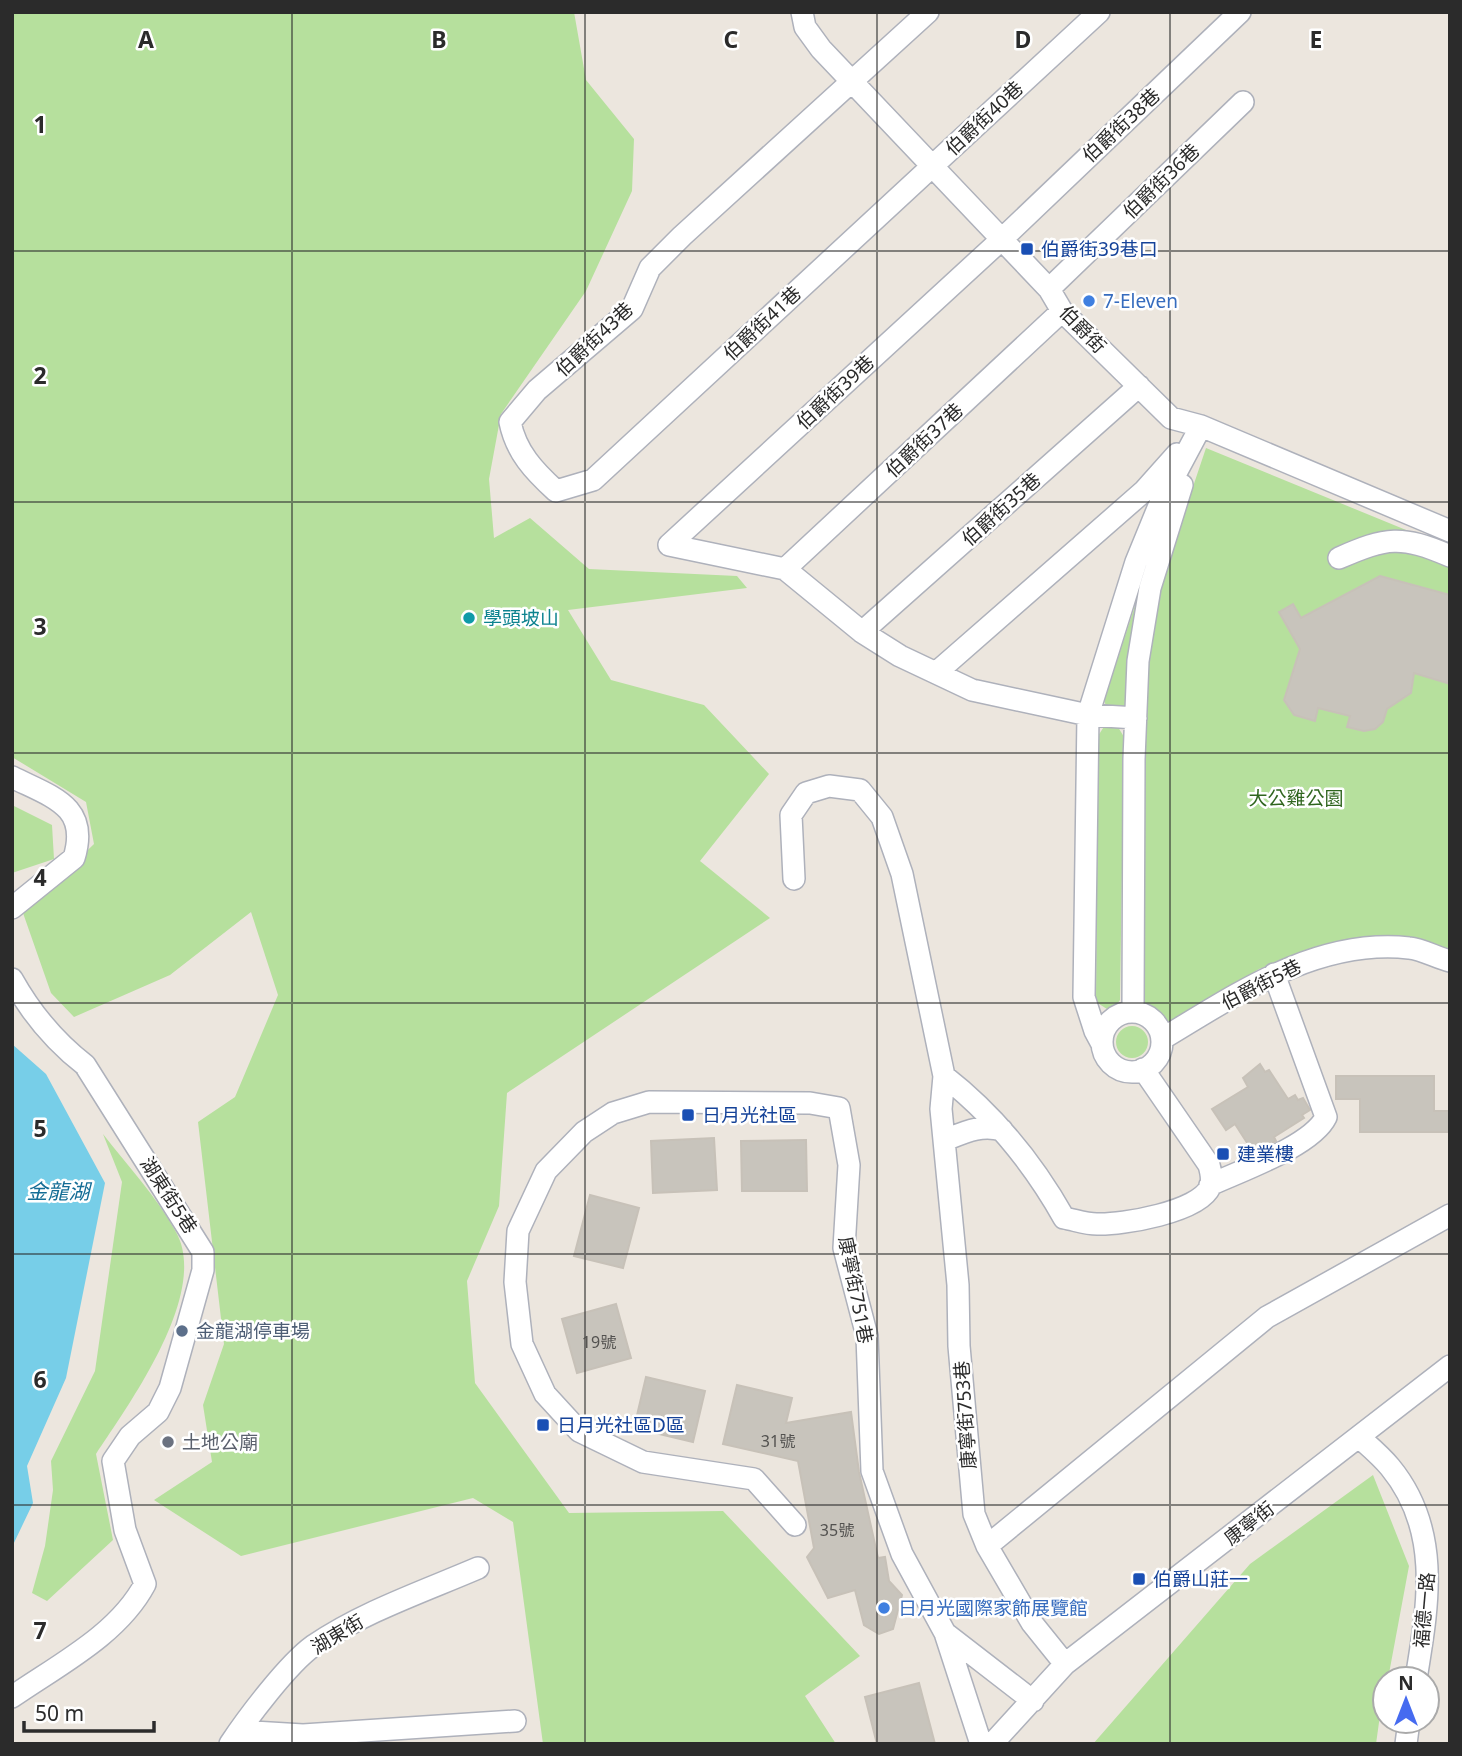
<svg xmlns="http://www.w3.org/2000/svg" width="1462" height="1756" font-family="'Noto Sans','Noto Sans TC',sans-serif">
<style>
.green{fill:#b6e09d}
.water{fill:#77cee8}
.building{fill:#c8c4bc;stroke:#c7c1b8;stroke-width:2}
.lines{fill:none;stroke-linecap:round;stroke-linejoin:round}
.minor-casing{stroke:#aeb1bb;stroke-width:24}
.minor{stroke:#fff;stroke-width:21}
.grid{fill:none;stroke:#2b2b2b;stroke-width:2;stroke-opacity:0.55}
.transit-dot{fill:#1a4fb4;stroke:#fff;stroke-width:2.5}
.shop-dot{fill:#3f7fe0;stroke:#fff;stroke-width:2.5}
.culture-dot{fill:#0f9aa8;stroke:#fff;stroke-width:2.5}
.service-dot{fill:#5c6f8a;stroke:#fff;stroke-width:2.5}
.worship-dot{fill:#6b7280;stroke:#fff;stroke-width:2.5}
.labels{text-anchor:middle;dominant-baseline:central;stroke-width:5;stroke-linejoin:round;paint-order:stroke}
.number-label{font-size:16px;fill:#52514f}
.street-label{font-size:19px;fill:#2b2b2b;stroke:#fff}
.transit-label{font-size:19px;fill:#164399;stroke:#fff;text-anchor:start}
.shop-label{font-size:19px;fill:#366cbe;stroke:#fff;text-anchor:start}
.culture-label{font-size:19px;fill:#0d838f;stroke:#fff;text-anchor:start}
.park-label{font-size:19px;fill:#2f651e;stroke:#fff}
.service-label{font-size:19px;fill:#4e5e75;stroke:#fff;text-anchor:start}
.worship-label{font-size:19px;fill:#5b616d;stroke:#fff;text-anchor:start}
.water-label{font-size:21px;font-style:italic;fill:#146d96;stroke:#fff}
.grid-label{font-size:23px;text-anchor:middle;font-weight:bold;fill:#2b2b2b;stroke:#fff;stroke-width:5;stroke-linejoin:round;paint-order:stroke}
</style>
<rect width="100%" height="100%" fill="#ece6de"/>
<path class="green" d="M12 12H574L586 80 634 139 632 191 586 291 501 414 489 479 494 538 530 518 589 569 737 576 747 588 568 610 611 680 704 705 769 774 700 861 770 918 507 1093 499 1206 467 1281 475 1383 569 1513 723 1511 860 1656 805 1696 836 1744H543L513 1522 473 1498 241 1556 154 1500 212 1462 203 1405 224 1344 198 1122 235 1097 278 995 251 912 170 975 74 1017 51 993 23 913 94 844 86 802 12 757Z
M1206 448 1450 548V949L1420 940 1315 950 1259 969 1166 1027 1160 1016 1141 1003 1146 668 1161 582Z
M1171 496 1132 628 1125 706 1124 708 1106 706 1104 700Z
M1105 725 1118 727 1124 737 1120 1000 1115 1007 1107 1009 1096 1002 1098 736Z
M12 805 52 825 54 859 12 873Z
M1116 1042a16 16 0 1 1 32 0a16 16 0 1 1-32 0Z
M103 1134C127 1165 157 1197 176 1232 210 1293 129 1404 96 1454L113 1540 47 1601 32 1593 45 1546 53 1490 51 1461 95 1371 122 1182Z
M1373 1475 1409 1566 1388 1679H1385L1376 1744H1093L1250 1564Z"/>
<path class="water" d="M12 1044 46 1074 105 1183 66 1378 27 1466 33 1503 12 1547Z"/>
<path class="building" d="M1380 576 1450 595V684L1414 673 1411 693 1387 709 1383 722 1375 729 1364 731 1347 727 1350 716 1318 708 1315 721 1294 715 1284 700 1300 649 1279 612 1293 604 1301 618Z
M1260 1064 1265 1072 1269 1070 1288 1099 1295 1095 1298 1100 1303 1098 1310 1110 1302 1115 1304 1118 1274 1137 1276 1141 1253 1152 1235 1124 1226 1130 1212 1109 1248 1087 1243 1078Z
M1336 1076H1434V1111H1450V1132H1360V1099H1336Z
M714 1138 717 1190 653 1193 651 1141Z
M806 1140 807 1191H742L741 1141Z
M590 1195 639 1208 623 1268 574 1256Z
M616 1304 631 1358 577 1373 562 1319Z
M646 1377 705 1391 693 1442 634 1428Z
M737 1385 792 1398 786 1423 851 1412 859 1472 878 1558 885 1557 889 1581 902 1595 893 1629 879 1634 864 1625 855 1590 828 1598 807 1557 814 1548 798 1461 723 1444Z
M919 1683 935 1744H877L865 1697Z"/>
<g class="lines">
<defs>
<path id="minor" d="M802 12 805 27 821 49 1049 289 1062 311 1171 418 1201 426 1450 531
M928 12 682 236 650 268 632 309 537 390 510 422C516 452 534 471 556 491L593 480 1099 12
M1049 289 1243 102
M669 545 1002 239 1240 12
M669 545 785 569 862 632 900 656 972 690 1088 715 1136 718
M1339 558C1387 537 1401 535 1450 556
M785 569 1062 311
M862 632 1139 386
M937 672 1144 491 1177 454
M12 777C52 797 90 806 74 858L12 908
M794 879 791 815 806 793 829 786 860 790 882 817 902 874 944 1076 941 1109 958 1285 959 1346 974 1514 987 1546 1032 1623 1065 1664
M12 979C31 1013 54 1041 85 1065L203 1252V1270L170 1388 158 1412 130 1436 113 1461 125 1530 145 1584C118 1635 58 1665 12 1697
M1133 1012 1134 759 1138 661 1150 588 1182 485
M1102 1042a30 30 0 1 1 60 0a30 30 0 1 1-60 0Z
M1162 1039C1237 994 1317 938 1409 948 1422 949 1437 958 1450 961
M1102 1044 1095 1031 1084 997 1088 715 1136 562 1161 501 1201 426
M944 1076C994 1115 1033 1163 1064 1218 1075 1220 1086 1224 1097 1224 1122 1225 1199 1212 1210 1187 1213 1180 1211 1172 1209 1165L1143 1069
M945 1140C965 1132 981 1124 1002 1130
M1210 1185C1240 1171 1312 1146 1326 1117L1274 974
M1359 1437C1369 1446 1381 1456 1390 1467 1442 1530 1428 1605 1416 1679
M795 1525 754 1479 643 1462 579 1431 545 1394 522 1344 515 1282 518 1231 546 1171 584 1132 613 1113 649 1102 810 1103 839 1108 849 1165 844 1248 867 1336 872 1471 902 1554 945 1633 981 1744
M987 1546 1267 1317 1450 1215
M945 1633 1033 1701
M239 1731 303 1735 515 1721
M230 1744C248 1717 288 1664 313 1646 363 1612 422 1592 478 1568
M992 1744 1065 1664 1450 1366
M1406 1744 1409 1721"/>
</defs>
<use href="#minor" class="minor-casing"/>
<use href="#minor" class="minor"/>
</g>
<path class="grid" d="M292 12V1744M585 12V1744M877 12V1744M1170 12V1744M12 251H1450M12 502H1450M12 753H1450M12 1003H1450M12 1254H1450M12 1505H1450"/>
<g class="transit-dot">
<rect x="1020" y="242" width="14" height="14" rx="3.5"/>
<rect x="681" y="1108" width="14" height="14" rx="3.5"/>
<rect x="1216" y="1147" width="14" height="14" rx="3.5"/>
<rect x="536" y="1418" width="14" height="14" rx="3.5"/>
<rect x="1132" y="1572" width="14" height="14" rx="3.5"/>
</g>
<g class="shop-dot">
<circle cx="1089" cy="301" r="7"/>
<circle cx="884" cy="1608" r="7"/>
</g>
<circle class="culture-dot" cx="469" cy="618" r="7"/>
<circle class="service-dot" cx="182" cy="1331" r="7"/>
<circle class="worship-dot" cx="168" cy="1442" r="7"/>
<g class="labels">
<g class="number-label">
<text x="599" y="1342">19號</text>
<text x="778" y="1441">31號</text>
<text x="837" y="1530">35號</text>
</g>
<g class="street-label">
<text transform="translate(984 118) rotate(-43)">伯爵街40巷</text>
<text transform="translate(1121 125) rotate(-43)">伯爵街38巷</text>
<text transform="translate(1161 181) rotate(-44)">伯爵街36巷</text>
<text transform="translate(762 323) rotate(-43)">伯爵街41巷</text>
<text transform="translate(1083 329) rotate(46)">伯爵街</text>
<text transform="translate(594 339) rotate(-43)">伯爵街43巷</text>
<text transform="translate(835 392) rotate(-43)">伯爵街39巷</text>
<text transform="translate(924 440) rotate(-43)">伯爵街37巷</text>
<text transform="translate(1001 509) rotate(-42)">伯爵街35巷</text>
<text transform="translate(1261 984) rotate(-27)">伯爵街5巷</text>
<text transform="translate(169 1195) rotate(57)">湖東街5巷</text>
<text transform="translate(856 1290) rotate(79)">康寧街751巷</text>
<text transform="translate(965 1415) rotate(-94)">康寧街753巷</text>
<text transform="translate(1249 1523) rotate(-38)">康寧街</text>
<text transform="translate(1424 1610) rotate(-85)">福德一路</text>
<text transform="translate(337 1634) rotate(-31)">湖東街</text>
</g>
<g class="transit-label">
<text x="1041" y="249">伯爵街39巷口</text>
<text x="702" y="1115">日月光社區</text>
<text x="1237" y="1154">建業樓</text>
<text x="557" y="1425">日月光社區D區</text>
<text x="1153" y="1579">伯爵山莊一</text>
</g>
<g class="shop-label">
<text x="1103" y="301">7-Eleven</text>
<text x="898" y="1608">日月光國際家飾展覽館</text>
</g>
<g class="culture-label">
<text x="483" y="618">學頭坡山</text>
</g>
<g class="park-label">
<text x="1296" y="798">大公雞公園</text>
</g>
<g class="service-label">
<text x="196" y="1331">金龍湖停車場</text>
</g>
<g class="worship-label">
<text x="182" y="1442">土地公廟</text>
</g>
<g class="water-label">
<text x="58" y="1191">金龍湖</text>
</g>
</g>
<g class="grid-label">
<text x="146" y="48">A</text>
<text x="439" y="48">B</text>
<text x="731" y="48">C</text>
<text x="1023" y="48">D</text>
<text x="1316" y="48">E</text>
<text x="40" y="133">1</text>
<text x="40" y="384">2</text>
<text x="40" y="635">3</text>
<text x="40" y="886">4</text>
<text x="40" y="1137">5</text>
<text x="40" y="1388">6</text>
<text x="40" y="1639">7</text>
</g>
<rect width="1462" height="1756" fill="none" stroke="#2b2b2b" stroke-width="28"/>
<g transform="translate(1406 1700)"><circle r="33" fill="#ffffff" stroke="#aaaaaa" stroke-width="2"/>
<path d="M0-5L12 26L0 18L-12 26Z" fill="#466bf0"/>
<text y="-10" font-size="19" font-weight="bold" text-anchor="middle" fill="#2b2b2b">N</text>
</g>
<path d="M24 1721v10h130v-10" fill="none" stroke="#2b2b2b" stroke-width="3.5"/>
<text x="35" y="1721" font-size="21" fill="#2b2b2b" stroke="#ffffff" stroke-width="5" paint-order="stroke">50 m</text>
</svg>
